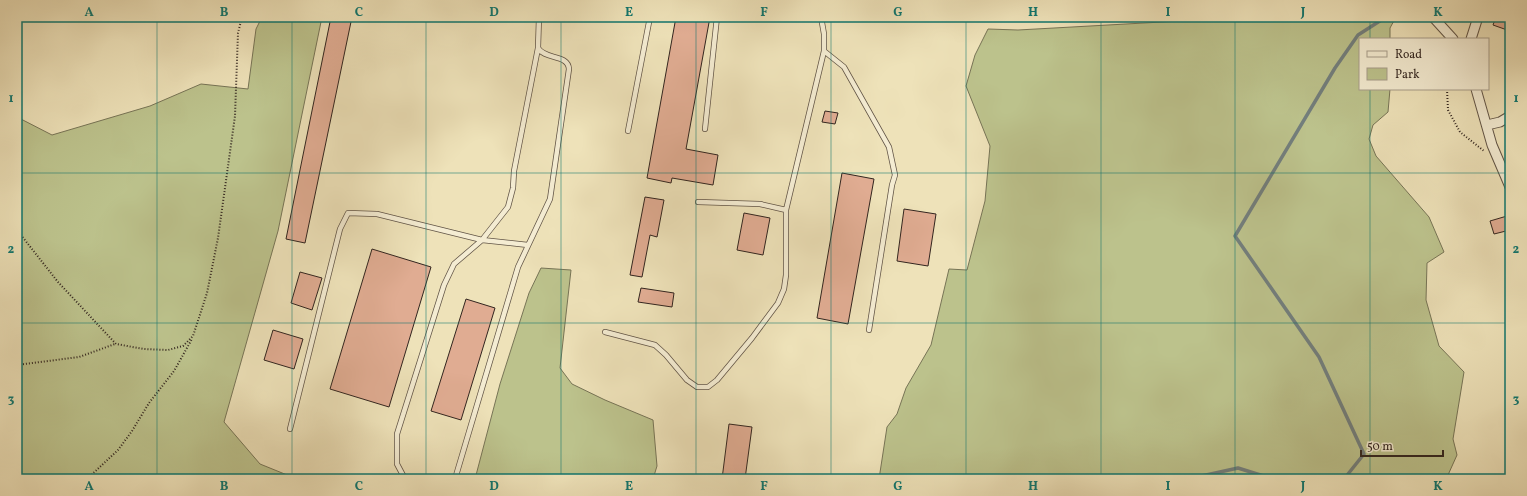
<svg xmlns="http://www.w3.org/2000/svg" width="1527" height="496" font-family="Vollkorn,serif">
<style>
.green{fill:#bcc28c;stroke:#777456}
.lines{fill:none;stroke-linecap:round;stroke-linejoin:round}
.stream{stroke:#737f7d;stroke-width:3.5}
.building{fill:#e0ac92;stroke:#32251f}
.service-casing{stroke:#615446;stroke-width:6}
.minor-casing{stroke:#615446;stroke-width:11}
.path{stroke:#32251f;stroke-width:2;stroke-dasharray:1 2;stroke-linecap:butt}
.service{stroke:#f4ecd2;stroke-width:4.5}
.minor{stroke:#f4ecd2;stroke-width:9}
.grid{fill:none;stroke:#0f766e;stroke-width:1;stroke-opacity:0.55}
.neatline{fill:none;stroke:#0f766e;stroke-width:1.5}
.grid-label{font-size:13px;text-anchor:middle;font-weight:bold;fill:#0f766e}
</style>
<rect width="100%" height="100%" fill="#eee2b9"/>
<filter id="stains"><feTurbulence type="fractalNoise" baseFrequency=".005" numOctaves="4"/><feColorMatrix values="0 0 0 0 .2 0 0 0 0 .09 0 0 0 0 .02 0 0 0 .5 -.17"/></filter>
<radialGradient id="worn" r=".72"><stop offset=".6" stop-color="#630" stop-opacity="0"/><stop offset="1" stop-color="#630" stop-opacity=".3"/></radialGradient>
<path class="green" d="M262 17H322L278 231 224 422 260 464 297 479H17V117L52 135 150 106 201 84 248 89 256 29Z
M1324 17H1396L1390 28V39H1360V89H1390L1388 112 1373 125 1369 139 1376 156 1429 217 1444 252 1427 263 1426 300 1439 346 1464 372 1453 439 1457 455 1448 475 1450 479H879L887 427 897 414 906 388 931 345 949 269 967 270 985 201 990 146 966 86 975 55 988 29 1018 30 1198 20 1257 19 1271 21Z
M541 268 571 270 560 368 572 384 605 400 653 420 657 466 653 479H475L500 384 529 293Z"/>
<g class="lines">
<path class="stream" d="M1188 479 1238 468 1273 479
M1344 479 1364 454 1319 357 1235 236 1335 68 1358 35 1386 17"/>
</g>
<path class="building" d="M331 17H352L305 243 286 239Z
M676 17H710L686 149 718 155 713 185 672 178 671 183 647 178Z
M1496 17H1504L1510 19V31L1493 25Z
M825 111 838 113 835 124 822 122Z
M842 173 874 179 848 324 817 318Z
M645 197 664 200 657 237 650 235 642 277 630 275Z
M904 209 936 214 928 266 897 261Z
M744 213 770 218 763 255 737 250Z
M1507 216 1510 230 1494 234 1490 221Z
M372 249 431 267 389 407 330 389Z
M300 272 322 278 312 310 291 303Z
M641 288 674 293 672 307 638 302Z
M466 299 495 308 461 420 431 411Z
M273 330 303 339 294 369 264 360Z
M729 424 752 427 745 479H722Z"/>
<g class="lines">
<defs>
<path id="service" d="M821 17 824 34V51L844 67 889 147 895 175 892 185 869 330
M705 129 717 17
M628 131 650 17
M698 202 760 204 786 210
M605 332 655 345 666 355 687 380 697 387H708L717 380 752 338 778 303 784 289 786 275V210L824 51
M290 429 340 229 348 213 377 214 482 240 528 245
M405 479 397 464V434L444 285 454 264 482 240 508 207 513 188 514 171 538 48
M455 479 518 267 550 199 569 69C568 54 545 60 538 48L539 17"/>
<path id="minor" d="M1433 17 1453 39
M1471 39 1478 17
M1476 89 1492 145 1510 187
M1487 125 1500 122 1510 116"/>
</defs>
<use href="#service" class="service-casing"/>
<use href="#minor" class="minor-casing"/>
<path class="path" d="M1447 89 1448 110 1460 132 1484 151
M17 230 58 282 116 344 144 349 168 350 183 346 193 336 207 293 218 238 235 116 238 33 242 17
M17 365 79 357 115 344
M87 479 118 450 132 431 149 403 174 371 192 339"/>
<use href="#service" class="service"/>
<use href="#minor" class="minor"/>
</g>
<path class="grid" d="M157 17V479M292 17V479M426 17V479M561 17V479M696 17V479M831 17V479M966 17V479M1101 17V479M1235 17V479M1370 17V39M1370 89V479M17 173H1510M17 323H1510"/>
<rect width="1527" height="496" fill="none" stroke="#eee2b9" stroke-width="44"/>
<rect x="1359" y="38" width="130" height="52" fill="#f4ecd2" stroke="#a69c8a"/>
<rect x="1367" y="51" width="20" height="6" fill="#f4ecd2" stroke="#a69c8a"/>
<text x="1395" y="58" font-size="12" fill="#32251f">Road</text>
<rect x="1367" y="68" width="20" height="12" fill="#bcc28c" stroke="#a69c8a"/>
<text x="1395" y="78" font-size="12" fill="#32251f">Park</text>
<path d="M1361 450v6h82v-6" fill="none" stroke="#32251f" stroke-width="2"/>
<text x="1367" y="450" font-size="12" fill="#32251f" stroke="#f4ecd2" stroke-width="3" paint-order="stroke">50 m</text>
<rect x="22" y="22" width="1483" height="452" class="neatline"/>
<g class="grid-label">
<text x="89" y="16">A</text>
<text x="224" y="16">B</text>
<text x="359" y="16">C</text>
<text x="494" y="16">D</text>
<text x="629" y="16">E</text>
<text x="764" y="16">F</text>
<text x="898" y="16">G</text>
<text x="1033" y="16">H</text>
<text x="1168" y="16">I</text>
<text x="1303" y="16">J</text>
<text x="1438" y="16">K</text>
<text x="11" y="102">1</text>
<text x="1516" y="102">1</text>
<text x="11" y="253">2</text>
<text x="1516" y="253">2</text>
<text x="11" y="403">3</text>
<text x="1516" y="403">3</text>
<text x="89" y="490">A</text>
<text x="224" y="490">B</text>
<text x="359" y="490">C</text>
<text x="494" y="490">D</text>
<text x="629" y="490">E</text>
<text x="764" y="490">F</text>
<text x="898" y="490">G</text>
<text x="1033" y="490">H</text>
<text x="1168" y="490">I</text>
<text x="1303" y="490">J</text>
<text x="1438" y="490">K</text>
</g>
<rect width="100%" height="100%" filter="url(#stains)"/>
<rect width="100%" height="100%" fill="url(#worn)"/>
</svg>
